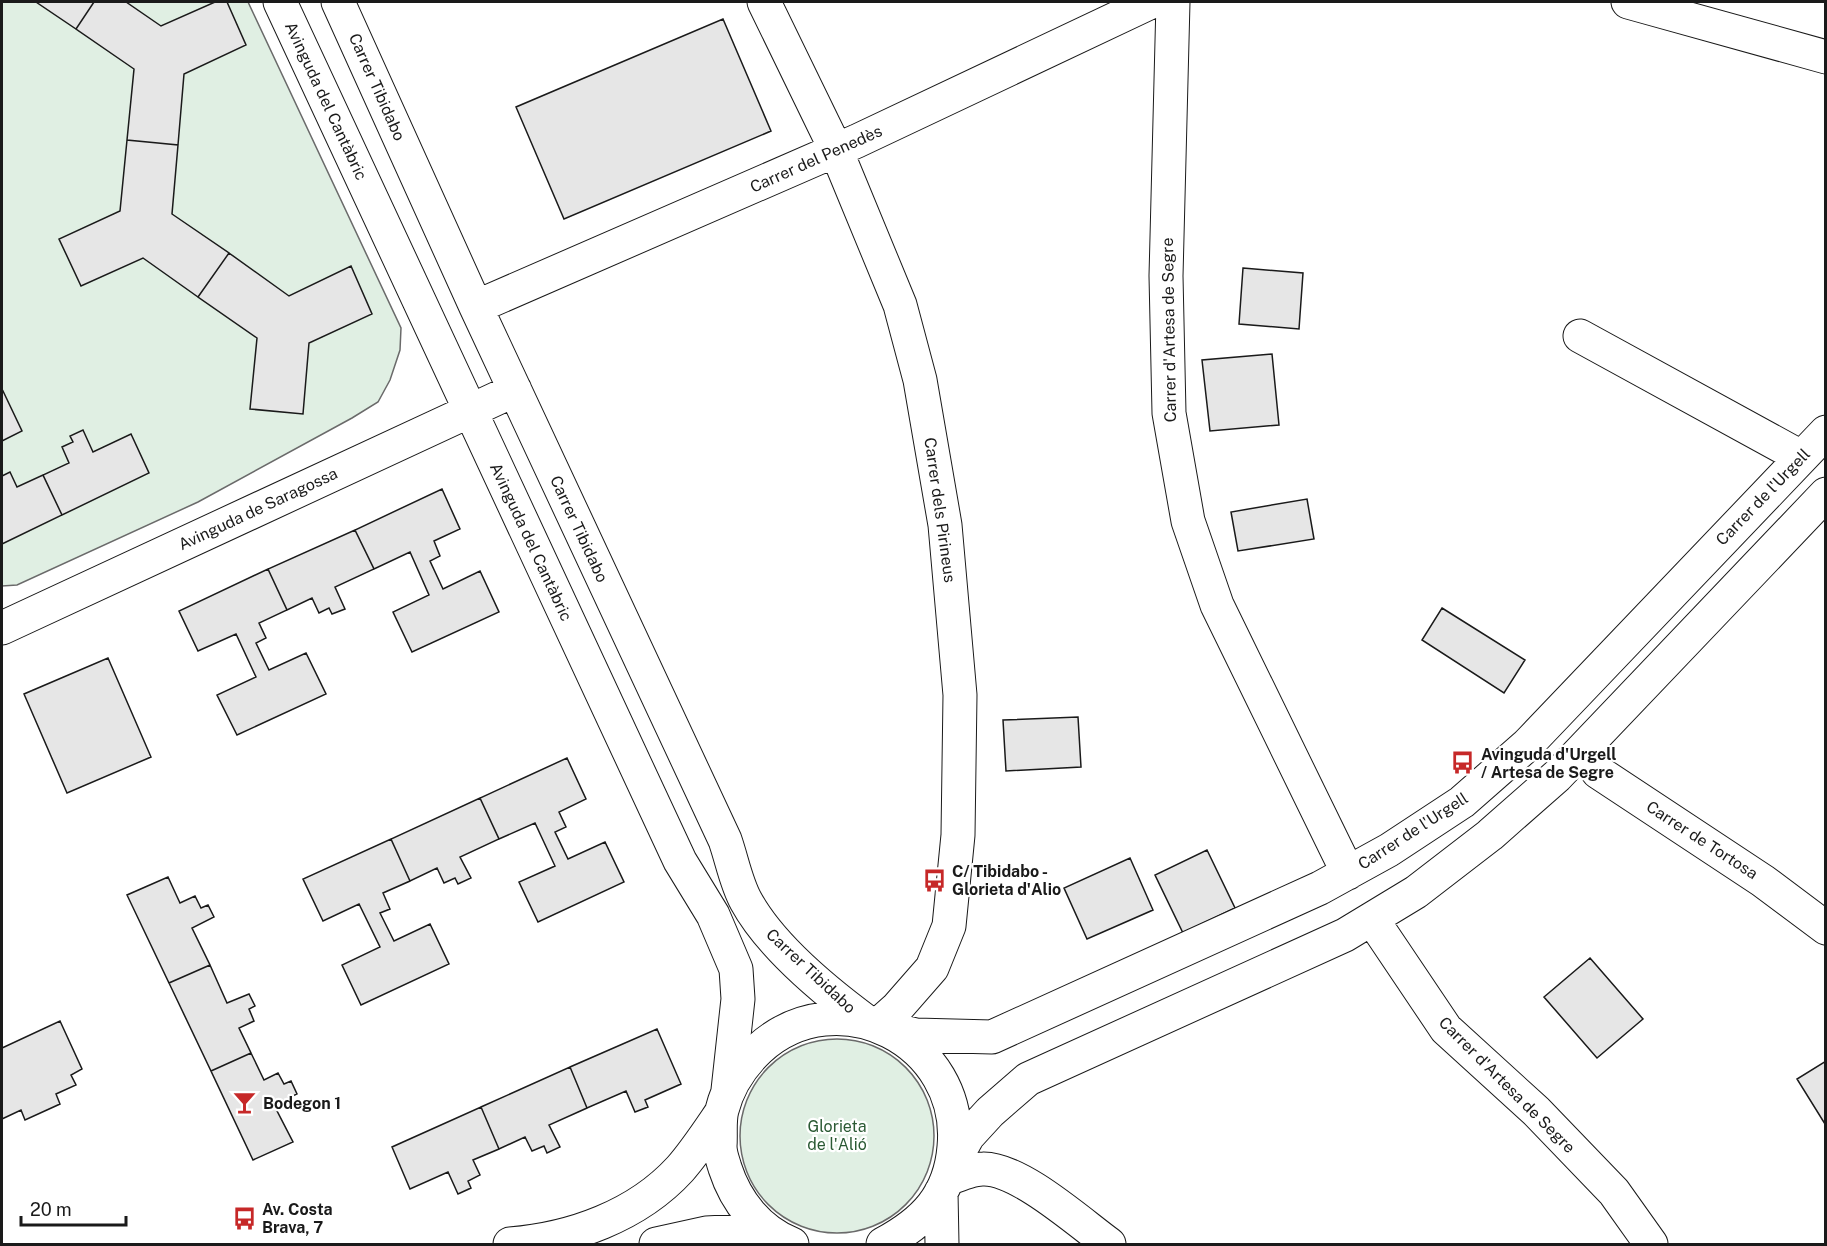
<svg xmlns="http://www.w3.org/2000/svg" width="1827" height="1246" font-family="'Public Sans',sans-serif">
<style>
.green{fill:#e0efe3;stroke:#6a6a6a;stroke-width:1.5}
.building{fill:#e6e6e6;stroke:#1a1a1a;stroke-width:1.5}
.lines{fill:none;stroke-linecap:round;stroke-linejoin:round}
.minor-casing{stroke:#1a1a1a;stroke-width:35}
.minor{stroke:#fff;stroke-width:33}
.labels{text-anchor:middle;dominant-baseline:central;stroke-width:4.5;stroke-linejoin:round;paint-order:stroke}
.street-label{font-size:16px;fill:#1a1a1a;stroke:#fff}
.poi-label{font-size:16px;font-weight:bold;fill:#1a1a1a;stroke:#fff;text-anchor:start}
.park-label{font-size:16px;fill:#2b5a34;stroke:#fff}
</style>
<rect width="100%" height="100%" fill="#fff"/>
<path class="green" d="M2 2H248L401 328 400 350 390 380 378 402 352 418 198 502 17 585 2 586Z
M740 1136a97 97 0 1 1 194 0a97 97 0 1 1-194 0Z"/>
<path class="building" d="M36 2H94L76 29Z
M94 2H126L161 26 215 2H227L246 45 184 74 178 145 127 140 134 69 76 29Z
M723 19 771 131 564 219 516 107Z
M127 140 178 145 172 214 229 253 198 297 143 258 81 286 59 239 120 211Z
M229 253 289 296 351 266 372 314 309 343 303 414 250 409 257 338 198 297Z
M1243 268 1303 273 1299 329 1239 324Z
M1272 354 1279 425 1210 431 1202 360Z
M3 391 22 431 2 441V392Z
M83 430 93 452 131 434 149 473 62 515 43 475 69 463 62 447 73 442 70 436Z
M10 472 17 487 43 475 62 515 2 544V476Z
M442 489 460 529 434 541 440 556 430 561 443 589 480 571 499 612 412 652 393 612 429 595 410 552 374 569 355 530Z
M1307 499 1314 539 1238 551 1231 512Z
M355 530 374 569 335 587 345 609 332 614 329 608 319 613 312 598 287 610 268 569Z
M268 569 287 610 259 623 266 638 256 643 269 670 306 653 326 694 237 735 217 695 256 677 236 634 198 651 179 611Z
M1442 608 1525 660 1504 693 1422 640Z
M108 658 151 757 67 793 24 694Z
M1078 717 1081 767 1006 771 1003 720Z
M567 758 586 799 559 812 566 827 555 832 568 859 605 842 624 882 538 922 519 882 555 866 535 823 499 839 480 798Z
M480 798 499 839 460 857 471 878 458 884 455 878 444 883 437 868 410 881 391 839Z
M391 839 410 881 383 893 390 909 380 913 394 941 430 924 449 964 361 1005 342 965 380 947 359 904 323 921 303 879Z
M1207 850 1235 908 1183 933 1155 875Z
M1130 858 1153 910 1087 939 1064 888Z
M168 877 180 903 195 896 201 908 208 905 214 917 192 928 210 965 169 983 127 895Z
M1590 958 1643 1019 1597 1058 1544 997Z
M210 965 227 1003 249 994 255 1006 249 1009 254 1021 239 1028 251 1053 211 1071 169 983Z
M60 1021 82 1069 71 1075 76 1085 56 1094 60 1104 25 1120 21 1110 2 1119V1048Z
M657 1029 681 1084 645 1100 648 1107 635 1112 626 1091 587 1108 570 1067Z
M251 1053 264 1080 278 1073 284 1084 291 1081 297 1094 274 1105 293 1142 253 1160 211 1071Z
M1826 1061V1123L1825 1124 1797 1079Z
M570 1067 587 1108 549 1125 560 1147 547 1153 544 1146 532 1151 525 1137 499 1149 481 1107Z
M481 1107 499 1149 473 1160 480 1175 468 1181 471 1188 458 1194 448 1172 410 1189 392 1147Z"/>
<g class="lines">
<defs>
<path id="minor" d="M280 2 680 861 713 915 736 969 738 999 728 1090
M338 2 476 307 725 840C732 860 736 883 746 901 771 947 825 991 867 1022
M764 2 836 150 900 305 920 380 945 525 960 695 958 835 949 926 932 968 897 1008 878 1025
M1173 2 1166 276 1169 413 1188 521 1217 605 1348 873
M1628 2 1826 57
M476 307 857 141 1151 2
M1580 336 1801 457
M2 628 515 390
M1583 749 1598 772 1763 881 1826 928
M1372 919 1446 1029 1536 1111 1614 1192 1651 1244
M886 1028 916 1035 992 1037 1320 888 1389 850 1462 802 1527 745 1826 432
M953 1163 968 1136 990 1112 1028 1079 1345 935 1416 892 1490 835 1557 776 1826 494
M948 1179C958 1175 972 1169 983 1169 1019 1168 1080 1223 1109 1244
M941 1192 942 1244
M510 1244C572 1239 637 1216 680 1169 695 1152 708 1132 721 1113
M656 1244 706 1233 744 1231 779 1240
M792 1244C759 1231 736 1202 725 1168 723 1161 720 1154 720 1146 721 1135 719 1121 722 1110 728 1086 741 1066 759 1049 838 977 964 1042 954 1147 950 1196 924 1222 883 1244"/>
</defs>
<use href="#minor" class="minor-casing"/>
<use href="#minor" class="minor"/>
</g>
<defs>
<symbol id="bus-bare" viewBox="-9 -9 18 18"><path d="M-5-6H5V4H4V6H2V4H-2V6H-4V4H-5ZM-3.5-4V0h7V-4ZM-3.5 1.2v1.5H-2V1.2ZM2 1.2v1.5H3.5V1.2Z" fill="#c62828" stroke="#fff" stroke-width="2.5" paint-order="stroke"/></symbol>
<symbol id="bar-bare" viewBox="-9 -9 18 18"><path d="M-6-5H6L.8 .8V4.5H3.5V6h-7V4.5H-.8V.8Z" fill="#c62828" stroke="#fff" stroke-width="2.5" paint-order="stroke"/></symbol>
</defs>
<g fill-rule="evenodd">
<use href="#bus-bare" x="1446" y="746" width="33" height="33"/>
<use href="#bus-bare" x="918" y="864" width="33" height="33"/>
<use href="#bar-bare" x="228" y="1086" width="33" height="33"/>
<use href="#bus-bare" x="228" y="1202" width="33" height="33"/>
</g>
<g class="labels">
<g class="street-label">
<text transform="translate(377 87) rotate(66)">Carrer Tibidabo</text>
<text transform="translate(326 101) rotate(65)">Avinguda del Cantàbric</text>
<text transform="translate(816 159) rotate(-24)">Carrer del Penedès</text>
<text transform="translate(1169 330) rotate(-91)">Carrer d'Artesa de Segre</text>
<text transform="translate(1763 497) rotate(-46)">Carrer de l'Urgell</text>
<text transform="translate(258 509) rotate(-25)">Avinguda de Saragossa</text>
<text transform="translate(940 510) rotate(82)">Carrer dels Pirineus</text>
<text transform="translate(579 529) rotate(65)">Carrer Tibidabo</text>
<text transform="translate(531 542) rotate(65)">Avinguda del Cantàbric</text>
<text transform="translate(1413 831) rotate(-33)">Carrer de l'Urgell</text>
<text transform="translate(1702 840) rotate(33)">Carrer de Tortosa</text>
<text transform="translate(811 971) rotate(43)">Carrer Tibidabo</text>
<text transform="translate(1507 1085) rotate(45)">Carrer d'Artesa de Segre</text>
</g>
<g class="poi-label">
<text x="1481" y="754">Avinguda d'Urgell<tspan x="1481" dy="18">/ Artesa de Segre</tspan></text>
<text x="952" y="871">C/ Tibidabo -<tspan x="952" dy="18">Glorieta d'Alio</tspan></text>
<text x="263" y="1103">Bodegon 1</text>
<text x="262" y="1209">Av. Costa<tspan x="262" dy="18">Brava, 7</tspan></text>
</g>
<g class="park-label">
<text x="837" y="1126">Glorieta<tspan x="837" dy="18">de l'Alió</tspan></text>
</g>
</g>
<rect width="1827" height="1246" fill="none" stroke="#1a1a1a" stroke-width="6"/>
<path d="M21 1216v9h105v-9" fill="none" stroke="#1a1a1a" stroke-width="3"/>
<text x="30" y="1216" font-size="18" fill="#1a1a1a" stroke="#ffffff" stroke-width="4.5" paint-order="stroke">20 m</text>
</svg>
